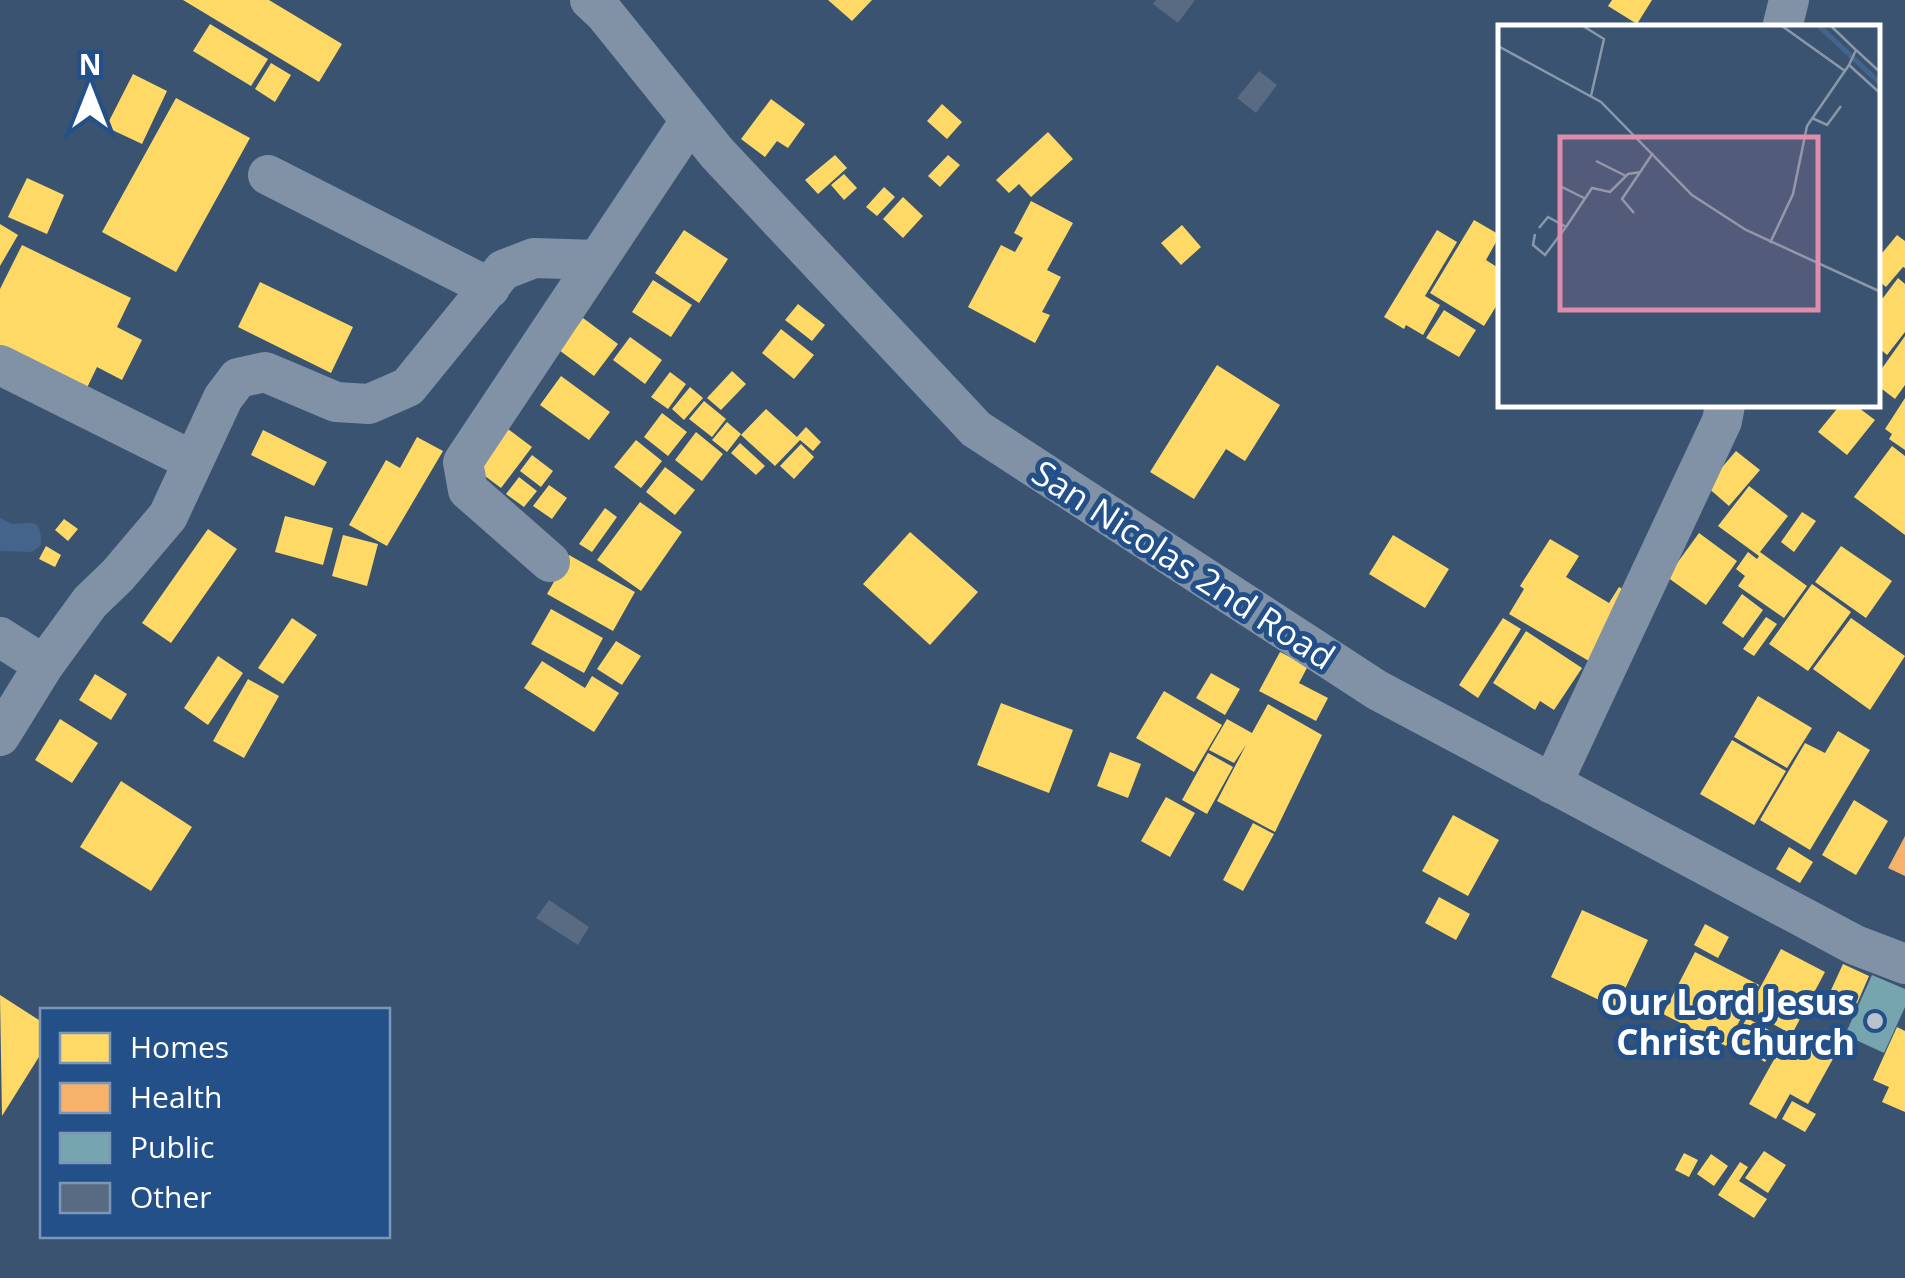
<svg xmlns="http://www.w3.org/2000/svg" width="1905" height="1278" font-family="'Open Sans',sans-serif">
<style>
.water{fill:#45648b}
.homes{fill:#ffd966}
.health{fill:#f6b26b}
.public{fill:#76a5af}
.building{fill:#586b83}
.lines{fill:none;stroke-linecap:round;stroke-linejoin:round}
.minor{stroke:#8192a6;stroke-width:40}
.poi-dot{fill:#bac3cd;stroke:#235088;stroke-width:4}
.labels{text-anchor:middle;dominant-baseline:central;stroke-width:10;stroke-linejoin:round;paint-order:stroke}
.street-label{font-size:35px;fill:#fff;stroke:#235088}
.poi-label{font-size:35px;font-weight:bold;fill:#fff;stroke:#235088;text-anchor:end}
.inset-river{fill:none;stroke:#45648b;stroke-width:5}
.inset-road{fill:none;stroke:#8998aa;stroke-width:2.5}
.view{fill:#e08cad;fill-opacity:0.15;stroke:#e08cad;stroke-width:5}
.inset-edge{fill:none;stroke:#fff;stroke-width:5}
</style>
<rect width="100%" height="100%" fill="#3a5371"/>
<path class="water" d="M0 518 12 524C30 524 42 515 41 545L32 552 0 551Z"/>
<path class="homes" d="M183 0H269L342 44 319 82Z
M828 0H872L852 21Z
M1612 0H1652L1637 24 1608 6Z
M210 24 268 59 251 86 193 51Z
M271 63 291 75 275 102 255 89Z
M133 74 167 91 142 144 106 127Z
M176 98 250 138 176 272 102 232Z
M771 99 805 124 788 148 777 141 765 157 741 139Z
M942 104 962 122 947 139 927 121Z
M1048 132 1073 159 1031 197 1019 184 1009 193 996 180Z
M835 155 847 168 818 194 805 180Z
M948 155 960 165 940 187 928 176Z
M844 174 857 188 844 200 831 185Z
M27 178 64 195 47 234 8 217Z
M884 187 895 197 877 216 866 207Z
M903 197 923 216 903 238 883 219Z
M1031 201 1073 223 1047 270 1061 277 1042 312 1050 315 1035 343 968 307 1001 245 1015 252 1023 238 1014 233Z
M1474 220 1500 235 1486 260 1500 269V300L1484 326 1430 293Z
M0 224 18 235 0 266Z
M1182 225 1201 247 1181 265 1161 243Z
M684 230 728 259 699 303 655 273Z
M1437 230 1457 242 1425 296 1440 305 1423 335 1406 325 1404 329 1384 317Z
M1897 235 1905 241V268L1903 267 1886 287 1878 280V258Z
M22 245 131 298 117 327 142 340 122 380 97 367 84 394 0 353V289Z
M1898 278 1905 284V332L1887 355 1878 347V294L1883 298Z
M653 280 692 305 671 337 632 312Z
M260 282 353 327 331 373 238 327Z
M798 304 825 325 812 341 785 320Z
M1444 310 1476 330 1459 357 1426 338Z
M583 318 618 344 594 376 559 350Z
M781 329 814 355 794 379 762 353Z
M1905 336V385L1895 399 1878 386V374Z
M630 337 662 360 645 384 613 360Z
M1217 365 1280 405 1245 461 1226 449 1194 499 1150 472Z
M732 371 746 384 721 410 707 398Z
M670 372 686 384 668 409 651 397Z
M561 376 610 412 589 440 540 405Z
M690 387 703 398 684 420 672 409Z
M1905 398V450L1889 439 1892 434 1885 429Z
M704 401 726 419 712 437 689 419Z
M1840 405H1855L1875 420 1847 455 1818 432Z
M766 409 797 437 806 427 821 442 813 451 800 440 775 466 741 435Z
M662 413 687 432 668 456 644 437Z
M727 422 741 434 727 452 712 440Z
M504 426 532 447 501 488 473 467Z
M263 430 327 462 314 486 251 455Z
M696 432 723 454 702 481 675 460Z
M417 437 443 451 387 546 349 525 386 460 400 468Z
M636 440 662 461 641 488 614 467Z
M740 443 765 466 756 475 731 453Z
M801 444 814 457 794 479 780 466Z
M1892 446 1905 456V535L1854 497Z
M1736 451 1760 470 1729 506 1706 486Z
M532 455 553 471 541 487 520 471Z
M665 467 695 490 675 515 646 492Z
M519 477 537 491 524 507 506 494Z
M549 485 567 498 552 519 533 506Z
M1749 486 1788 516 1760 552 1807 586 1784 618 1738 586 1745 576 1736 569 1748 552 1757 559 1759 556 1718 526Z
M640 502 682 532 641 591 597 560Z
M605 508 617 517 592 552 579 544Z
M1802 512 1816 521 1794 552 1781 542Z
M285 516 333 528 323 565 275 552Z
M64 519 78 529 68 541 55 530Z
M208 529 237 549 171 643 142 623Z
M910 532 978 592 930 645 863 584Z
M1699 533 1737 561 1706 605 1667 577Z
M343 535 378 544 367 586 332 576Z
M1393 535 1449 569 1425 608 1369 574Z
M1550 539 1579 556 1566 577 1609 603 1619 587 1638 599 1594 664 1509 614 1524 589 1520 586Z
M46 546 61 555 55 567 39 559Z
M1841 546 1892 581 1866 618 1815 582Z
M569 555 635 592 613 631 547 594Z
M1812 584 1851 612 1808 671 1769 644Z
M1742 594 1763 610 1743 638 1722 623Z
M551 609 603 638 584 673 531 644Z
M1766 617 1777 624 1754 656 1743 649Z
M292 618 317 635 283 684 258 668Z
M1503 618 1521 629 1478 698 1459 685Z
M1851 618 1905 656 1870 710 1813 669Z
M1526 631 1582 668 1554 710 1540 701 1535 710 1493 683Z
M616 641 641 656 622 685 597 669Z
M1280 652 1308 666 1299 683 1328 698 1316 721 1259 691Z
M218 656 243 673 208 725 184 708Z
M542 661 585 688 592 676 619 693 594 732 524 688Z
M1211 673 1240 689 1225 715 1196 698Z
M95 674 127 694 111 720 79 700Z
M248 679 279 696 244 758 213 741Z
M1164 691 1222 725 1194 772 1136 738Z
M1758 696 1812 728 1787 768 1734 737Z
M1001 703 1073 730 1049 793 977 765Z
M1268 704 1322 735 1275 832 1217 801 1246 745 1234 763 1209 750 1227 719 1252 733Z
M60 719 98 743 72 783 35 760Z
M1838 731 1870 750 1810 850 1760 820 1805 743 1825 753Z
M1732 740 1786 771 1754 825 1700 794Z
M1110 752 1141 764 1128 798 1097 786Z
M1208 753 1233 767 1207 814 1182 800Z
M121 781 192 827 151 891 80 847Z
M1166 797 1195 813 1170 857 1141 841Z
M1854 800 1888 821 1856 875 1822 855Z
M1453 815 1499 840 1468 896 1422 871Z
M1253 823 1274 834 1243 891 1223 880Z
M1789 847 1813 862 1800 883 1776 869Z
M1439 897 1470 914 1456 940 1425 923Z
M1582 910 1648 940 1616 1008 1551 977Z
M1705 924 1729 937 1718 958 1694 945Z
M1781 949 1825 972 1792 1034 1834 1057 1808 1104 1790 1094 1776 1119 1749 1104 1789 1033 1748 1010Z
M1695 952 1759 985 1726 1046 1663 1014Z
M1843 964 1869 976 1853 1013 1826 1001Z
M0 995 42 1022V1052L2 1116Z
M1747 1018 1781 1037 1765 1062 1732 1043Z
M1897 1027 1905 1031V1112L1882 1102 1889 1087 1873 1080Z
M1792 1101 1816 1114 1805 1132 1782 1119Z
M1764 1151 1786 1165 1768 1193 1745 1178Z
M1684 1153 1698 1160 1689 1177 1675 1170Z
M1711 1154 1728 1166 1714 1186 1697 1174Z
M1740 1162 1748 1167 1739 1181 1767 1199 1754 1218 1718 1195Z"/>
<path class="health" d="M1905 836V876L1888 868Z"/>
<path class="public" d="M1872 975 1905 989V1007L1884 1053 1845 1035Z"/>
<path class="building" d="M1156 0H1195L1178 23 1153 4Z
M1259 71 1277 85 1256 113 1237 98Z
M549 900 589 927 578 945 536 918Z"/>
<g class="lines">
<path class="minor" d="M590 0 605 14 717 153 976 429 1377 690 1855 945 1905 964
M1782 28 1789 0
M268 175 490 288
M0 365 193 461
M550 562 468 490 463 462 690 121
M0 637 44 665 0 736
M44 665 90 602 118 575 168 516 223 398 238 378 265 372 336 402 369 404 408 387 503 270 534 258 597 260
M1552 784 1722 421 1725 405"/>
</g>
<circle class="poi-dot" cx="1875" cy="1021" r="10"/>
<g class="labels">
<g class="street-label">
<text transform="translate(1184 564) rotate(33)">San Nicolas 2nd Road</text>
</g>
<g class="poi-label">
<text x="1855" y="1001">Our Lord Jesus<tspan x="1855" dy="40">Christ Church</tspan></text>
</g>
</g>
<g transform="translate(1498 25)">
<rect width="382" height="382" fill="#3a5371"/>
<path class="inset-river" d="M321 1 383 59"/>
<path class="inset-road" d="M85 1 106 14 93 71M284 1 347 46M333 1 358 25 351 40M0 21 103 77 194 170 248 205 383 267M358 25 383 48M314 93 329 100 343 81M98 136 128 151M60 160 88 174M136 188 124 174 155 128M68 202 94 163 112 167 130 149 143 147M37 209 35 220 47 230 68 202 50 192 41 203M272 218 295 169 309 101 351 40 383 69"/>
<path class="view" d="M62 112H320V285H62Z"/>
<rect width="382" height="382" class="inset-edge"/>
</g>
<rect x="40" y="1008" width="350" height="230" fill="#235088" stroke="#7b96b8" stroke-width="2.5"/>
<rect x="60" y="1033" width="50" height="30" fill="#ffd966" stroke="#7b96b8" stroke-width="2.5"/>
<text x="130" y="1058" font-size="30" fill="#ffffff">Homes</text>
<rect x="60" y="1083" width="50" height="30" fill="#f6b26b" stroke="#7b96b8" stroke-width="2.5"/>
<text x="130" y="1108" font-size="30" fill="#ffffff">Health</text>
<rect x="60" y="1133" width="50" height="30" fill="#76a5af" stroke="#7b96b8" stroke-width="2.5"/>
<text x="130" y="1158" font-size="30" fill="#ffffff">Public</text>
<rect x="60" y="1183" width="50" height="30" fill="#586b83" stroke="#7b96b8" stroke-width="2.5"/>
<text x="130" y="1208" font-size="30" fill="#ffffff">Other</text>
<g transform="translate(90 90)" stroke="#235088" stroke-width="8" paint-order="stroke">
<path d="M0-8L18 38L0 25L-18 38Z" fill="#ffffff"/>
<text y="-15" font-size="28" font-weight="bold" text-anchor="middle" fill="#ffffff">N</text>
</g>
</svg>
